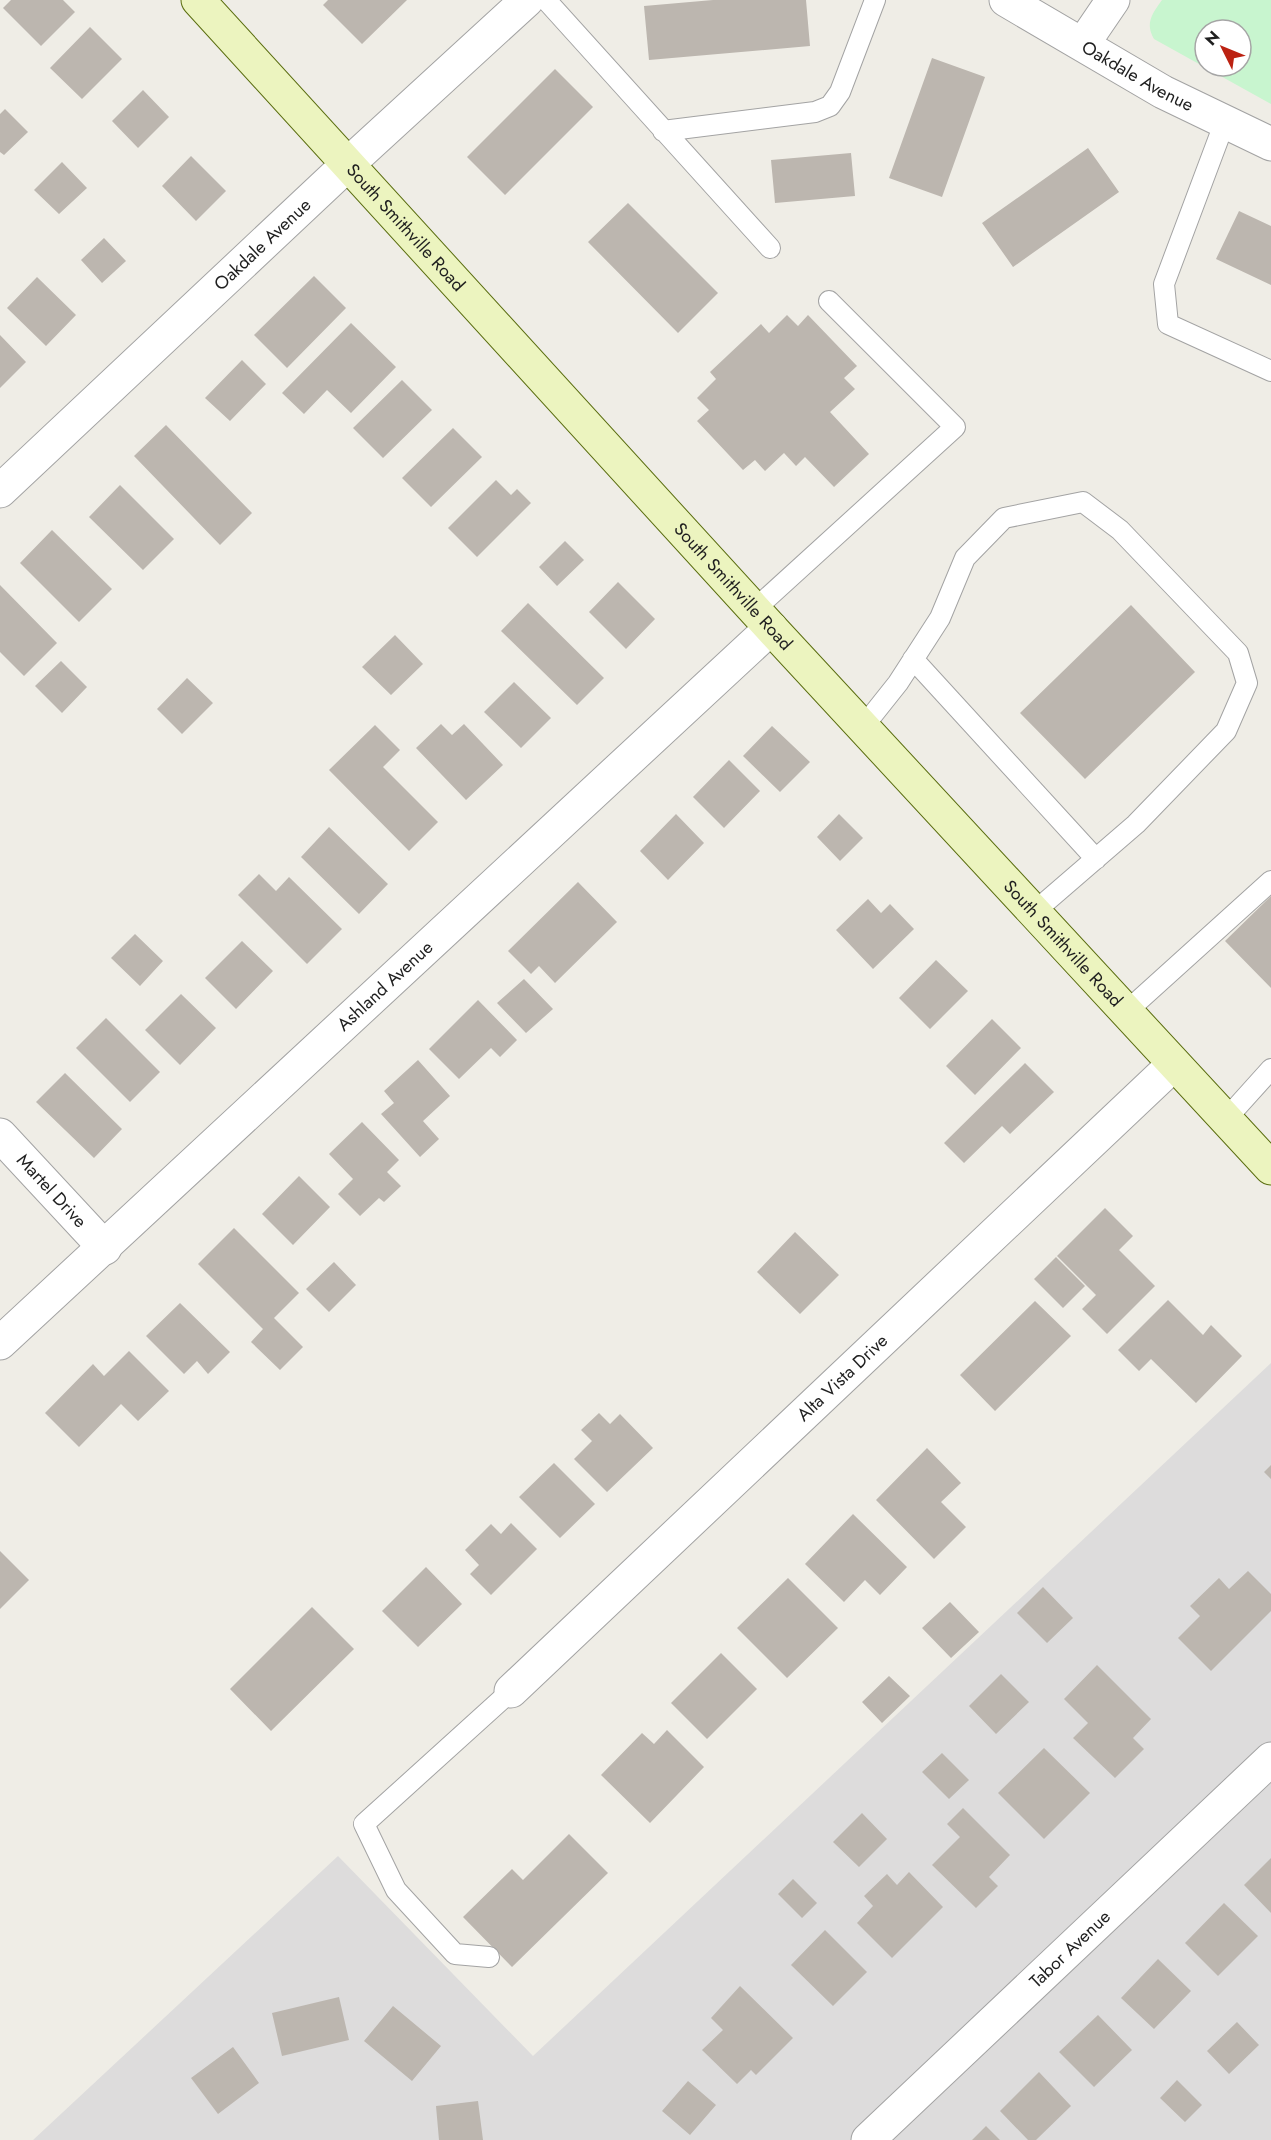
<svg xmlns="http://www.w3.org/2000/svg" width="1271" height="2140" font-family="Jost,sans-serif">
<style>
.residential{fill:#dddcdc}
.park{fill:#c8f5cf;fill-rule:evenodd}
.building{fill:#bcb6af}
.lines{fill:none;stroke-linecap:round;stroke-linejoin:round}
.service-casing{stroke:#a3a3a3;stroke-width:22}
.minor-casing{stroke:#a3a3a3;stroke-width:35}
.secondary-casing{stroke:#5a6d0f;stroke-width:35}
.service{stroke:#fff;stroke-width:20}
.minor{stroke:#fff;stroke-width:33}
.secondary{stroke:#ecf4bf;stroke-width:33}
.labels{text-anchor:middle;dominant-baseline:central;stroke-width:6;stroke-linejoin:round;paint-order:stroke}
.street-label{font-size:18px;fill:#1f1f1f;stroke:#fff}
</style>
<rect width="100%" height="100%" fill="#efede6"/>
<path class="residential" d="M1271 1363V2140H33L338 1856 533 2056Z"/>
<path class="park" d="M1162 0H1271V104L1154 39C1145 23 1152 14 1162 0ZM1205 30H1241V66H1205Z"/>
<path class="building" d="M11 0H63L75 12 41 46 3 8Z
M328 0H407L362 44 323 5Z
M713 0H806L810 46 649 60 644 6Z
M90 27 122 59 82 99 50 68Z
M932 58 985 77 942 197 889 178Z
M555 69 593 107 505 195 467 157Z
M143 90 169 117 138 148 112 121Z
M5 109 28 132 4 155 0 152V114Z
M1088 148 1119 192 1013 267 982 223Z
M851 153 855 196 775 203 771 160Z
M191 156 226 191 196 221 162 186Z
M62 162 87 188 59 214 34 190Z
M628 203 718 293 678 333 588 242Z
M1239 211 1271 226V285L1216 259Z
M104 238 126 261 102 283 81 260Z
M314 276 346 308 287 368 254 335Z
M37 277 76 315 46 346 7 308Z
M787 315 798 326 808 315 857 366 844 378 855 389 830 412 869 454 834 487 805 457 796 466 784 453 765 471 755 460 743 470 697 421 709 410 697 398 716 379 710 372 761 324 769 333Z
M351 323 396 367 351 413 327 390 304 414 282 393Z
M0 335 26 362 0 388Z
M242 360 266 384 230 421 205 398Z
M402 380 432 410 383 458 353 428Z
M166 425 252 513 220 545 134 456Z
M453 428 482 457 431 507 402 478Z
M496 480 511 495 517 489 531 503 477 557 448 528Z
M120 485 174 539 143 570 89 517Z
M52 530 112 589 79 622 20 563Z
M565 541 584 560 557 586 539 567Z
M618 582 655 619 626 649 589 612Z
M0 585 57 643 24 676 0 652Z
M528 603 604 678 577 705 501 631Z
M1131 605 1195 672 1085 779 1020 713Z
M395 635 423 664 391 695 362 667Z
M61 661 87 687 62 713 35 686Z
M187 678 213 703 182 734 157 709Z
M514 682 551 718 521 748 484 712Z
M441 724 452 735 464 724 503 765 466 800 416 748Z
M375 725 400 750 383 767 438 822 409 851 329 770Z
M772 726 810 762 780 792 743 756Z
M729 760 760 791 724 828 693 797Z
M676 814 704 843 668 880 640 851Z
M839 814 863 838 840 861 817 837Z
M329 827 388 884 359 914 301 857Z
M259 874 276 891 289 877 342 929 307 964 238 895Z
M578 882 617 922 555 983 539 966 531 974 508 951Z
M1271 896V988L1225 941Z
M868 899 881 913 890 904 914 929 873 969 836 930Z
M135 934 163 961 140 986 111 958Z
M242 941 273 971 236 1009 205 978Z
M936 960 968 991 930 1029 899 998Z
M524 979 553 1009 526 1033 497 1003Z
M181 994 216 1028 180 1065 145 1030Z
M478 1000 517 1040 500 1057 491 1048 459 1079 429 1049Z
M106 1018 160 1072 130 1102 76 1048Z
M992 1019 1021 1048 975 1095 946 1066Z
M418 1060 450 1096 423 1121 439 1139 420 1157 381 1114 394 1103 384 1091Z
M1025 1063 1054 1092 1010 1134 1002 1126 964 1163 944 1143Z
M65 1073 122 1129 94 1158 36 1102Z
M362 1122 399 1160 387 1172 401 1186 384 1202 379 1198 360 1216 338 1194 353 1179 329 1154Z
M299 1176 330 1207 293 1245 262 1214Z
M1105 1208 1133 1236 1119 1250 1155 1286 1107 1334 1082 1309 1096 1295 1057 1256Z
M234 1228 299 1293 274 1318 303 1347 280 1370 251 1342 263 1329 198 1264Z
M795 1232 839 1275 800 1314 757 1272Z
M1056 1257 1085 1286 1063 1308 1034 1279Z
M334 1262 356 1285 329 1312 306 1289Z
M1168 1300 1203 1335 1211 1325 1242 1356 1196 1403 1151 1359 1139 1371 1118 1350Z
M1035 1301 1071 1336 995 1411 960 1375Z
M180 1303 230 1352 208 1374 197 1361 184 1374 146 1336Z
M129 1351 169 1391 138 1421 121 1404 79 1447 45 1413 93 1364 104 1376Z
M599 1413 610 1424 620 1414 653 1448 607 1492 574 1459 592 1441 581 1430Z
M927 1448 961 1483 941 1502 966 1527 934 1559 876 1500Z
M554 1463 595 1504 560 1538 519 1497Z
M1271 1465V1479L1264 1472Z
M853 1514 907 1567 880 1595 865 1580 844 1602 805 1564Z
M511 1523 537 1549 491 1595 470 1574 479 1565 465 1550 491 1524 501 1534Z
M0 1551 29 1580 0 1609Z
M426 1567 462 1604 418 1647 382 1611Z
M1248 1571 1271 1594V1611L1211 1671 1178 1638 1200 1616 1190 1606 1219 1578 1229 1589Z
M788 1578 838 1628 787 1678 737 1628Z
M1043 1587 1073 1618 1047 1643 1017 1613Z
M950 1602 979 1632 951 1658 922 1628Z
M312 1607 354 1649 271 1731 230 1689Z
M721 1653 757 1689 707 1739 671 1703Z
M1097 1665 1151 1719 1133 1738 1144 1749 1115 1778 1073 1738 1088 1723 1064 1699Z
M1001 1674 1029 1702 996 1734 969 1706Z
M889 1676 910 1696 882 1723 862 1702Z
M667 1730 704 1767 650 1823 601 1775 642 1733 654 1744Z
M1044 1748 1090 1793 1044 1839 998 1793Z
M942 1753 969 1780 949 1799 922 1772Z
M963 1808 1010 1855 989 1877 998 1886 976 1908 932 1865 960 1837 947 1824Z
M862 1813 887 1839 859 1867 833 1842Z
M569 1834 608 1873 512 1967 463 1917 512 1869 523 1880Z
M1271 1858V1913L1244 1885Z
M909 1872 943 1907 892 1958 857 1923 873 1906 864 1896 887 1874 897 1885Z
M793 1879 817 1903 802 1918 778 1894Z
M1224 1903 1258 1936 1218 1976 1185 1943Z
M825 1930 867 1972 833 2006 791 1965Z
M1158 1959 1191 1991 1154 2029 1121 1998Z
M740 1986 793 2038 756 2075 751 2070 737 2084 702 2050 723 2030 711 2018Z
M339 1997 349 2040 282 2056 272 2013Z
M393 2006 441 2046 412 2081 364 2041Z
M1098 2015 1132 2050 1094 2087 1059 2052Z
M1237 2022 1259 2045 1229 2074 1207 2051Z
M233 2047 259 2083 218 2114 191 2078Z
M1039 2072 1071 2106 1036 2140H1028L1000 2111Z
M1177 2080 1202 2105 1185 2122 1160 2098Z
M688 2081 716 2105 690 2135 662 2111Z
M478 2101 483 2140H439L436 2106Z
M986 2126 1000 2140H972Z"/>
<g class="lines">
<defs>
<path id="service" d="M546 0 770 248
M1224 124 1164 284 1168 324 1271 371
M663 131 815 112 830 106 840 92 875 0
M754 610 955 427 829 301
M913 659 1096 859
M863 727 898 683 940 618 965 558 1004 518 1083 502 1120 530 1238 653 1247 683 1226 731 1136 824 1034 912
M1126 1012 1271 881
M1226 1119 1271 1069
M489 1957 455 1954 396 1890 364 1824 511 1691"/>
<g id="minor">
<path id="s1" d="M1006 0 1163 92 1271 144"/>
<path d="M1083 44 1113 0"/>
<path id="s2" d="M0 491 347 165 527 0"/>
<path id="s3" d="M0 1135 105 1248"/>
<path id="s4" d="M0 1343 771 628"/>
<path id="s5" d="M511 1691 1174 1064"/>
<path id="s6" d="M868 2140 1271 1759"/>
</g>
<g id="secondary">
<path id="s7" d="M198 0 771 628 1271 1168"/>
</g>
</defs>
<use href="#service" class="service-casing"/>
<use href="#minor" class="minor-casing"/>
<use href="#secondary" class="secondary-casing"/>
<use href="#service" class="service"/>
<use href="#minor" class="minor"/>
<use href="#secondary" class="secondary"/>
</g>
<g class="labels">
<g class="street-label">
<text stroke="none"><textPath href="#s1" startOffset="152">Oakdale Avenue</textPath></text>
<text stroke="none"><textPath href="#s7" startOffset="308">South Smithville Road</textPath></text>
<text stroke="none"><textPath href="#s2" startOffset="360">Oakdale Avenue</textPath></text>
<text stroke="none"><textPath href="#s7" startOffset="794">South Smithville Road</textPath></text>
<text stroke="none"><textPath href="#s7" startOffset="1280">South Smithville Road</textPath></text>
<text stroke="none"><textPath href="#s4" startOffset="525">Ashland Avenue</textPath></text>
<text stroke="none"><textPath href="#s3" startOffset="76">Martel Drive</textPath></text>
<text stroke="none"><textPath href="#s5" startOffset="456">Alta Vista Drive</textPath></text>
<text stroke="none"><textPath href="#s6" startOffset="278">Tabor Avenue</textPath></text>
</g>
</g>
<g transform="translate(1223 48) rotate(313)"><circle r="28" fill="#ffffff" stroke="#a5a5a5" stroke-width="1.5"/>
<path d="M0-4.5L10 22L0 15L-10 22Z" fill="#bc2212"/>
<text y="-9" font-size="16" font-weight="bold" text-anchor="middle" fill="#1f1f1f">N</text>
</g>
</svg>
